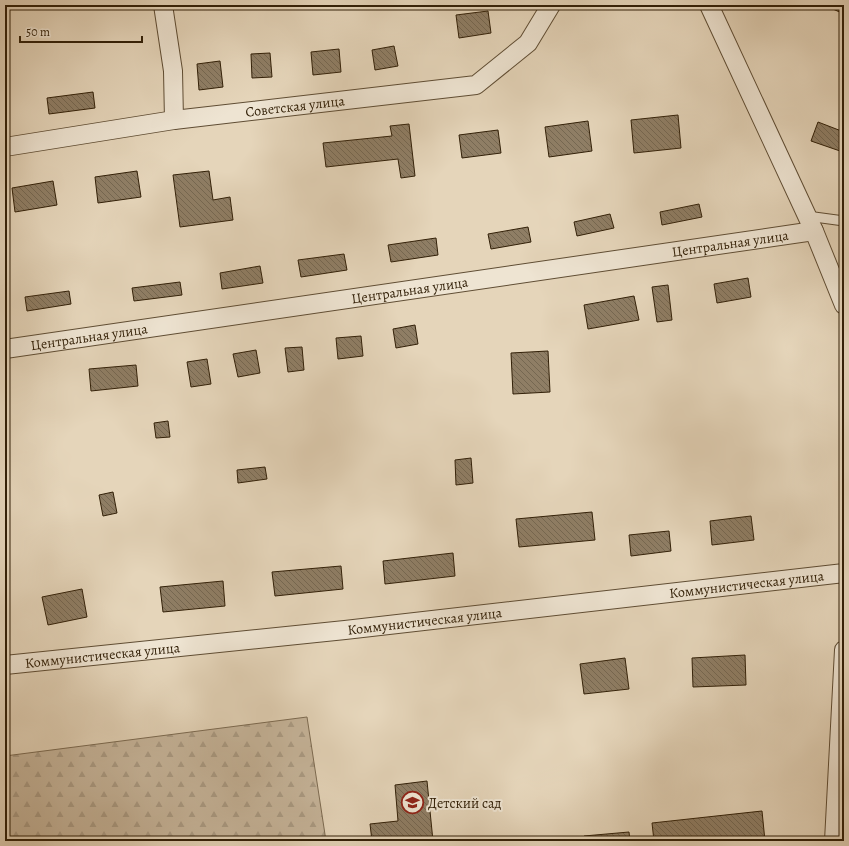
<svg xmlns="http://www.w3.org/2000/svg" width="849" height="846" font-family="Alegreya,serif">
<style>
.forest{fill:url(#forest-firs);stroke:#7c6b52}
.building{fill:url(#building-back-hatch);stroke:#322008}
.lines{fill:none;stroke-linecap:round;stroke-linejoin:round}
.service-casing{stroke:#5f4d34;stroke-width:11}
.minor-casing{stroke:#5f4d34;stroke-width:20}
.service{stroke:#eee4d2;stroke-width:9}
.minor{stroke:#eee4d2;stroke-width:18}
.labels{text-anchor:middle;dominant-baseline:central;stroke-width:4;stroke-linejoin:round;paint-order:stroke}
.street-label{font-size:14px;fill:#322008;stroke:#eee4d2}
.poi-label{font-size:14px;fill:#322008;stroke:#eee4d2;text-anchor:start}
</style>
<defs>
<pattern id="forest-firs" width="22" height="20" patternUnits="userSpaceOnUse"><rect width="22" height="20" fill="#c7b69c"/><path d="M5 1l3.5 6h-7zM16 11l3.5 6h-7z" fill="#ab9c85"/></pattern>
<pattern id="building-back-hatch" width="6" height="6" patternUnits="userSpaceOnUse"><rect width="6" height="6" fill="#8f7e65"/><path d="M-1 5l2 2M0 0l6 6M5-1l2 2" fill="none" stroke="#756751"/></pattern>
</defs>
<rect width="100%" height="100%" fill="#e5d5ba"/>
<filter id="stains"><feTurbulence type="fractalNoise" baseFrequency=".005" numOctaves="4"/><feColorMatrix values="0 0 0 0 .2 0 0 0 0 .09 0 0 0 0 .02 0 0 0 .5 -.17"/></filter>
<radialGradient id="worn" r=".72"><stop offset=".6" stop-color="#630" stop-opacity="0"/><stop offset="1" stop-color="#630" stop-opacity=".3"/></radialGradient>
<path class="forest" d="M307 717 326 841H5V756Z"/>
<path class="building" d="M824 5H844V14Z
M488 11 491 33 459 38 456 15Z
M394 46 398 66 375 70 372 50Z
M339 49 341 72 313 75 311 52Z
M270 53 272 77 252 78 251 54Z
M220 61 223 87 199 90 197 64Z
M93 92 95 108 49 114 47 98Z
M678 115 681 148 634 153 631 120Z
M588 121 592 151 549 157 545 127Z
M818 122 844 132V161L840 159 843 152 811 141Z
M409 124 415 176 401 178 398 159 326 167 323 143 392 136 390 126Z
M498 130 501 153 462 158 459 135Z
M137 171 141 197 98 203 95 177Z
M209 171 213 200 230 197 233 220 180 227 173 175Z
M53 181 57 205 15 212 12 188Z
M699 204 702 217 662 225 660 212Z
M610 214 614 228 577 236 574 222Z
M528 227 531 242 491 249 488 234Z
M436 238 438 255 391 262 388 245Z
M344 254 347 270 301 277 298 260Z
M260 266 263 283 222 289 220 273Z
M748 278 751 297 717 303 714 284Z
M180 282 182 295 134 301 132 288Z
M668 285 672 320 657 322 652 287Z
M69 291 71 304 27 311 25 297Z
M634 296 639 320 588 329 584 305Z
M415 325 418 344 396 348 393 329Z
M361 336 363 356 338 359 336 338Z
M302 347 304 370 288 372 285 348Z
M256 350 260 373 238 377 233 354Z
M548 351 550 392 513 394 511 353Z
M207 359 211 384 191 387 187 362Z
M136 365 138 386 91 391 89 369Z
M168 421 170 437 156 438 154 423Z
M471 458 473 483 456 485 455 460Z
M265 467 267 479 238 483 237 470Z
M113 492 117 513 103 516 99 495Z
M592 512 595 540 519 547 516 519Z
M751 516 754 540 712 545 710 521Z
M669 531 671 551 631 556 629 535Z
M453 553 455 576 385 584 383 561Z
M341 566 343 589 275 596 272 572Z
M223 581 225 606 163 612 160 587Z
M82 589 87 617 48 625 42 597Z
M745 655 746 685 693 687 692 658Z
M625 658 629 689 584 694 580 664Z
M427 781 433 841H372L370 824 398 821 395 785Z
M762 811 765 841H654L652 823Z
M629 832 630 841H584V836Z"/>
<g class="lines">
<defs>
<path id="service" d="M807 216 844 221"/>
<g id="minor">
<path d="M163 5 173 71 174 120"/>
<path d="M709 5 814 231 844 305"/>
<path id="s1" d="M5 147 174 120 476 85 528 43 551 5"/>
<path id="s2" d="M5 349 814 231"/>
<path id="s3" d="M5 665 345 630 844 573"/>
<path d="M834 841 844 650"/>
</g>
</defs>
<use href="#service" class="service-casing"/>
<use href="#minor" class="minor-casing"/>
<use href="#service" class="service"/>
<use href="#minor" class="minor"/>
</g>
<defs>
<symbol id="school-ring" viewBox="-11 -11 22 22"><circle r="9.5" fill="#eee4d2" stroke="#8f2418" stroke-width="1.5"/><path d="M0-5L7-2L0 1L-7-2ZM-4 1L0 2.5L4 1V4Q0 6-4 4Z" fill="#8f2418"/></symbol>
</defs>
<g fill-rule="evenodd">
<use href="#school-ring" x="400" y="790" width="25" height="25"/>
</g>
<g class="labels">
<g class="street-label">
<text stroke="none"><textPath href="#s1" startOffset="293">Советская улица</textPath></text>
<text stroke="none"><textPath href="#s2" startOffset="733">Центральная улица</textPath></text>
<text stroke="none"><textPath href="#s2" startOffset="409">Центральная улица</textPath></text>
<text stroke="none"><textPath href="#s2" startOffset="85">Центральная улица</textPath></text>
<text stroke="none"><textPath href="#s3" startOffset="746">Коммунистическая улица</textPath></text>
<text stroke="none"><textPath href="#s3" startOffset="422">Коммунистическая улица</textPath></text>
<text stroke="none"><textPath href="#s3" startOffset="98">Коммунистическая улица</textPath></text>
</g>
<g class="poi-label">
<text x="428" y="803">Детский сад</text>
</g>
</g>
<rect width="849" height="846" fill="none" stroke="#e5d5ba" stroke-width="20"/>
<rect x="6" y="6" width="837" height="834" fill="none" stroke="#322008" stroke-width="2"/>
<rect x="10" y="10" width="829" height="826" fill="none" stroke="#322008"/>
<path d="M20 36v6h122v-6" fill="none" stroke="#322008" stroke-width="2"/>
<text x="26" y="36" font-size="12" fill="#322008" stroke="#eee4d2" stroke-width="3" paint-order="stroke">50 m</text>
<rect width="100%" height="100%" filter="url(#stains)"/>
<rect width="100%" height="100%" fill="url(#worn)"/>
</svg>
